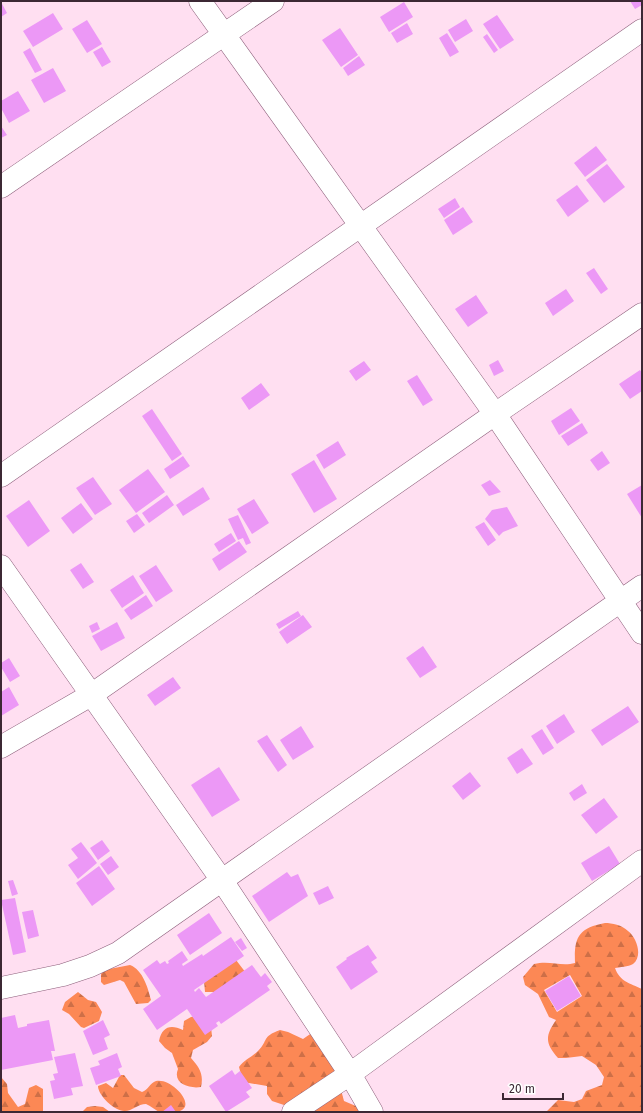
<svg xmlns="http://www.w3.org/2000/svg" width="643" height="1113" font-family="'Fira Sans',sans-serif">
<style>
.forest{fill:url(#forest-firs);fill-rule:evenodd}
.building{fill:#ec98f6}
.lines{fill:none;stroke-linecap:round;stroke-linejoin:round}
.minor-casing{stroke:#8d5f7b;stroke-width:23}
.minor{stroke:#fff;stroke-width:22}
</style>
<defs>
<pattern id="forest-firs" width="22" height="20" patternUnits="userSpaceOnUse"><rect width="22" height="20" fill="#fc8855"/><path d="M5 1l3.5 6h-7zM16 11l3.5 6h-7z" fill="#cd6f47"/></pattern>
</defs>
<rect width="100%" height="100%" fill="#ffdff1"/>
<path class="forest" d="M605 923C612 923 622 925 628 931 637 938 643 956 633 964 628 967 620 967 615 968 620 982 630 983 642 989V1112H546L558 1100 574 1102 582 1099 586 1091 602 1085 604 1077 596 1065 582 1056 566 1058H558C545 1043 545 1036 556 1020L549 1017 538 994 525 985 523 977 534 964C550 960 561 967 575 963 574 938 578 928 605 923ZM570 975 582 996 557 1012 544 990Z
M236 960 246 973 221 992H205L204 981Z
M130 965C143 970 148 988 151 1000L148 1003 136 1004 124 982 120 980 104 985 101 982V974L104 970Z
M78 992 88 1000 96 1002 102 1012 99 1021 84 1028 81 1027 69 1014 62 1010 65 1002Z
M199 1016 211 1027 212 1036 207 1042 193 1050 191 1058C199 1067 204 1074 201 1087 190 1089 172 1084 178 1069L172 1053 165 1048 159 1041C162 1027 170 1024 183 1030L184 1021 191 1017Z
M280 1030 288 1032 303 1039 316 1030 325 1031 344 1101 370 1112H293L287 1106 272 1101 267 1094V1086L243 1082 239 1067C244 1060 252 1057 258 1051 269 1040 261 1037 280 1030Z
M120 1075H124L134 1088 142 1092C148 1090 150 1083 156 1081 173 1077 203 1112 172 1112 168 1112 162 1113 159 1112 154 1109 151 1106 146 1104 138 1104 132 1111 125 1111 116 1112 98 1096 98 1086L106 1083 113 1088Z
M1 1077 7 1084 8 1093 18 1107 25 1104 29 1088 36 1085 43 1089V1112H1Z
M95 1106 103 1107 110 1112H82L87 1107Z"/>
<path class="building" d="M630 1H642V5L635 9Z
M1 2 7 13 1 17Z
M404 2 413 17 389 32 380 17Z
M53 13 63 29 33 47 23 31Z
M497 15 514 40 500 49 483 24Z
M466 19 473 31 455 42 448 30Z
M87 20 102 44 87 53 72 29Z
M407 23 413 34 397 43 391 33Z
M340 28 358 55 341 67 322 40Z
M447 33 459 52 450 57 439 38Z
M487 34 498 50 494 53 483 37Z
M102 47 111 62 102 67 93 52Z
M30 48 42 70 35 73 23 52Z
M359 56 365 65 348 76 343 68Z
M53 68 66 91 44 103 31 80Z
M18 91 30 111 9 123 1 108V101Z
M1 126 7 135 1 138Z
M596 146 607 160 585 177 574 163Z
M607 164 625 187 604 203 586 180Z
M577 185 589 201 568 217 556 200Z
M455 198 460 207 444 218 438 209Z
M463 207 473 222 453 235 444 220Z
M594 268 608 289 601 294 586 273Z
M566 289 574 301 553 316 545 303Z
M476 295 488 313 468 327 455 309Z
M498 360 504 371 494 376 489 365Z
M364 361 371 370 356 381 349 371Z
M640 370 642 373V391L630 399 619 384Z
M417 375 433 400 423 406 407 381Z
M261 383 270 395 249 410 241 398Z
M571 408 580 421 559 435 551 421Z
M152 409 182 454 172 461 142 416Z
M582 423 588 433 568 446 561 436Z
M338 441 346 455 324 469 316 455Z
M602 451 610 463 598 471 590 460Z
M183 456 190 466 170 479 164 469Z
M314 460 337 499 314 513 291 474Z
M148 469 165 492 136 513 119 490Z
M93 477 112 504 95 515 76 488Z
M490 480 501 492 489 496 481 485Z
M642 485V518L627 494Z
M203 487 210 499 183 516 176 505Z
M167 495 174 505 149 523 142 513Z
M254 499 269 523 252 534 237 509Z
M29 500 50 531 28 547 6 516Z
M81 503 93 519 73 534 61 518Z
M507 507 518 526 503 532 499 536 485 519 492 510Z
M137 514 145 525 134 533 126 521Z
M238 515 251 543 246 545 243 538 238 540 228 519Z
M484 522 496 540 488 546 475 527Z
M231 533 236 541 219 552 214 544Z
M239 541 247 552 219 571 212 559Z
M81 563 94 582 83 589 70 570Z
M156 565 173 591 156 602 139 576Z
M133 575 144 593 122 608 110 590Z
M146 595 153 606 131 620 124 610Z
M298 611 301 616 279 629 276 624Z
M303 615 312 627 287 644 279 632Z
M97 622 100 629 92 633 89 626Z
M117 622 125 638 101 651 92 636Z
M423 646 437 667 420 678 406 658Z
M9 658 20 676 10 682 1 667V663Z
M173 677 181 688 155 706 147 695Z
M9 687 19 705 1 716V692Z
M628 706 639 722 602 746 591 730Z
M564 714 575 732 557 744 546 726Z
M301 726 314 747 293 760 280 740Z
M542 729 554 748 543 755 531 736Z
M267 735 287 765 278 772 257 741Z
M522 748 533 764 517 774 507 758Z
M219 767 240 800 212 817 191 785Z
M470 772 481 786 463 800 452 786Z
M582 784 587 793 574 801 569 793Z
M604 798 618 817 596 834 581 815Z
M102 840 110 851 98 860 90 848Z
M81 842 97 863 78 879 68 865 78 858 71 849Z
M609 846 620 864 592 881 581 863Z
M111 856 119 867 108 875 100 864Z
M99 866 115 889 92 906 76 883Z
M287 872 291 877 298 874 308 896 269 922 252 896Z
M13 880 18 894 12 896 8 881Z
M328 886 334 898 319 905 313 893Z
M15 898 26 952 13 955 1 900Z
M33 910 39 936 28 939 22 912Z
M209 913 222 933 190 955 177 935Z
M231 937 244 956 194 990 195 992 199 988 206 997 252 965 261 977 265 973 272 982 267 986 270 990 221 1024 219 1021 216 1023 218 1026 205 1035 187 1009 157 1030 143 1009 161 996 143 970 157 960 160 964 165 961 167 964 169 963 168 961 182 951 188 960 182 964 183 966 202 954 203 956Z
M241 938 247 948 242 951 235 942Z
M368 945 377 958 371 962 378 972 351 990 336 967 347 959 346 958Z
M569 976 581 996 557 1011 545 991Z
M15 1015 18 1028 27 1026V1024L49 1020 55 1051H51L53 1060 1 1070V1018Z
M103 1020 110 1035 104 1038 108 1049 93 1055 83 1031Z
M75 1053 83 1086 71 1088 73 1095 54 1099 50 1081 55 1080 53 1074 58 1073 54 1057Z
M117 1053 122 1067 118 1069 121 1076 96 1085 90 1068 100 1065 98 1061Z
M232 1070 235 1075 240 1071 252 1088 246 1092 250 1097 226 1112 209 1086Z
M171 1105 176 1112H162Z"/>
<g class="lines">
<defs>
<path id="minor" d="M200 1 495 414 642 633
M1 187 273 1
M1 476 642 30
M1 566 221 879 350 1074 372 1112
M1 747 91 695 495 414 642 314
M1 988 63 975 90 966 118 953 642 586
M293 1112 350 1074 642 861"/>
</defs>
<use href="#minor" class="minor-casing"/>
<use href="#minor" class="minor"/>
</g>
<rect width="643" height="1113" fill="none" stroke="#3c2834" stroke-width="4"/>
<path d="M503 1093v6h60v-6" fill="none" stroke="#3c2834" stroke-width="2"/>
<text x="509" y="1093" font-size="12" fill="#3c2834" stroke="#ffffff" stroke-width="3" paint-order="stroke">20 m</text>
</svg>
